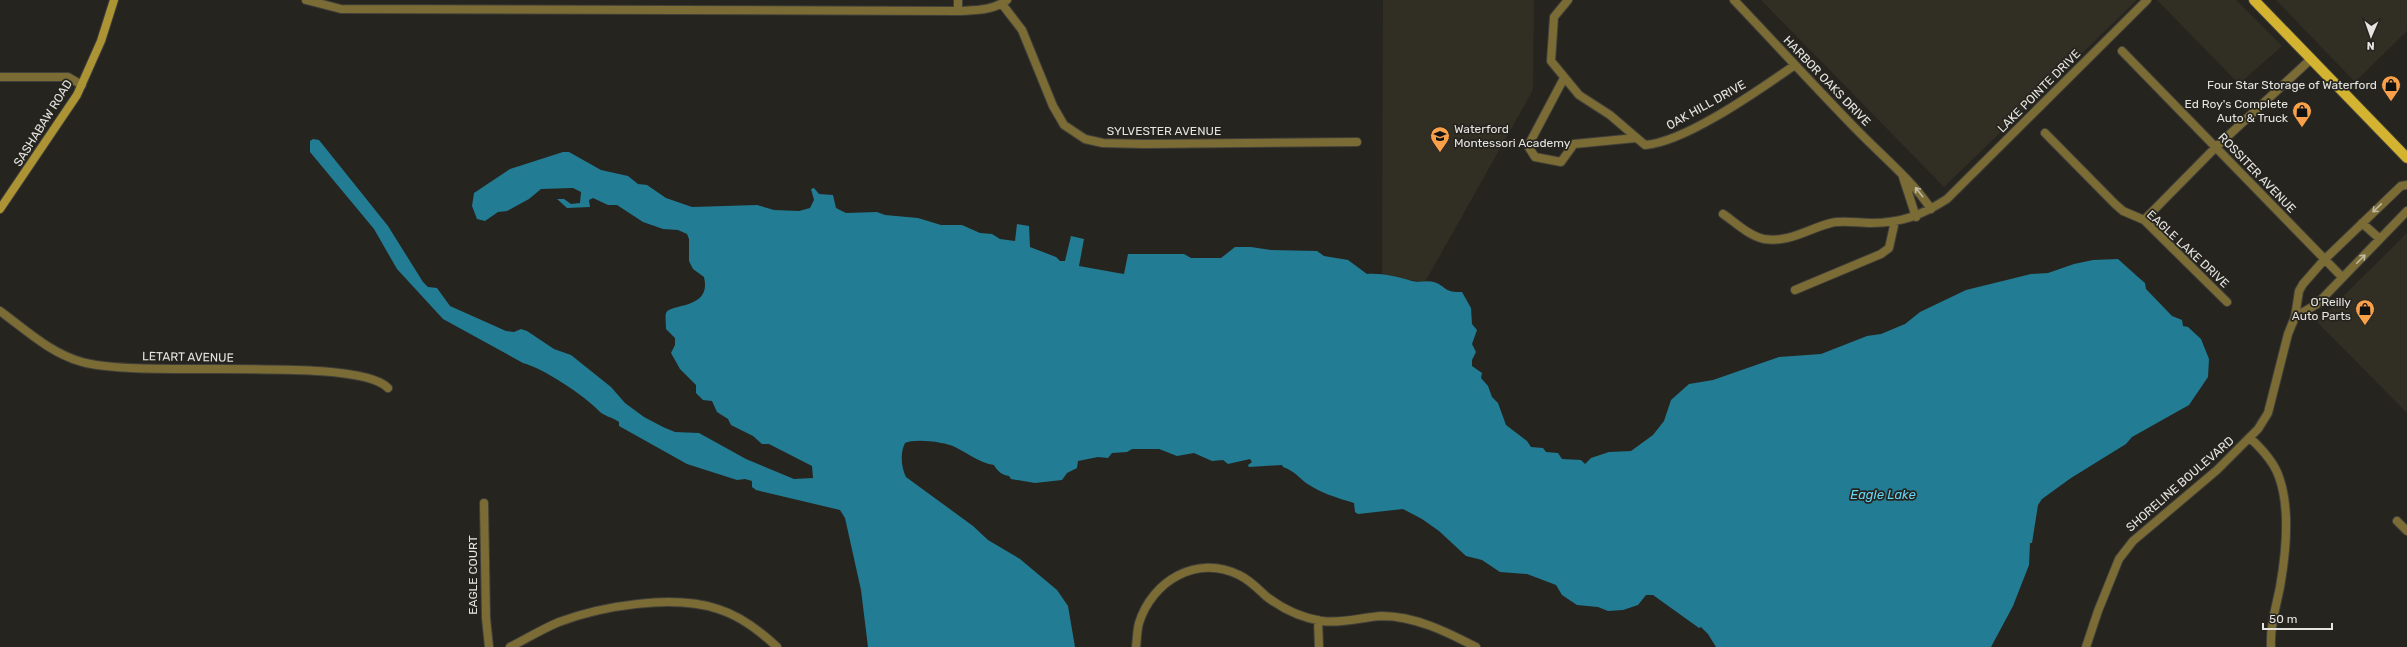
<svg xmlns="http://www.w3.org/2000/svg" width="2407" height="647" font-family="Rubik,sans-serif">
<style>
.built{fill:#312e23}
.water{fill:#227c93}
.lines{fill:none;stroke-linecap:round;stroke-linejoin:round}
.street-casing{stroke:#413f3a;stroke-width:10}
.secondary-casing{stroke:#413f3a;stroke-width:10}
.primary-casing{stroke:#413f3a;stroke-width:12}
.street{stroke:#7b6c35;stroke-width:8}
.secondary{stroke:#ac9435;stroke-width:8}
.primary{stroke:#d3b330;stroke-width:10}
.oneway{stroke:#c0baa4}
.labels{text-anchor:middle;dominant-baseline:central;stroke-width:3.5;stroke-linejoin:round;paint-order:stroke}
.street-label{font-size:12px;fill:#e5e4e0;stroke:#26241f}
.poi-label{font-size:12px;fill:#e5e4e0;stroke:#26241f;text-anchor:end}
.water-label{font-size:13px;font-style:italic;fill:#63d5f5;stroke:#26241f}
</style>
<rect width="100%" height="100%" fill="#26241f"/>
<path class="built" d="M1383 0H1534L1533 90 1425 282 1396 278 1382 273Z
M1761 0H2137L1944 187Z
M2157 0H2236L2282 46 2239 84Z
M2276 0H2407V31L2355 82Z
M2407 233V413L2317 322Z"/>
<path class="water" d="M313 139 319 140 388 226 423 282 428 287 437 288 450 306 506 331 514 332 521 329 527 331 554 349 571 355 611 387 625 403 644 417 663 427 675 432 699 433 746 459 794 479 813 478 812 466 769 444H762L753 436 731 425 728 419 717 412 712 401 703 400 696 393V385L680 369 671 353 675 345V338L666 329C666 324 665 317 666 313 671 303 712 310 704 277L693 269 689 261V239L687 234 678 230 663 229 643 222 617 205H608L593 198 589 200 590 207 567 208 557 199H564L571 204 580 203 581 192 573 188 541 189 529 199 507 211 498 212 485 221 477 219 472 206 474 193 510 169 563 152H569L601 170 628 176 638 184 647 185 666 198 692 207 757 205 774 210 799 211 810 208 814 200 811 189 814 188 819 194 833 195 836 208 846 213 877 212 885 215 918 218 941 225H962L980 233 992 234 1000 239 1015 241 1017 224 1029 226 1030 247 1056 257 1060 261H1065L1071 236 1084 239 1079 266 1118 273 1124 274 1128 254H1184L1191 258H1221L1235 247H1251L1271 250 1317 251 1324 256 1348 260 1367 274C1383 273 1398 277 1412 281 1419 283 1427 280 1434 282 1446 286 1444 293 1462 292L1471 308 1472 324 1477 330 1472 344 1476 352 1472 360V366L1482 373 1481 378 1488 386 1492 397 1498 403 1506 425 1527 441 1531 447 1543 448 1546 452 1558 453 1562 459 1581 460 1585 464 1591 458 1609 452 1631 451 1653 435 1664 421 1671 400 1689 384 1713 380 1779 357 1821 354 1867 336 1881 334 1905 324 1920 312 1966 290 2031 274 2048 273 2074 264 2093 260 2118 259 2138 277 2145 283 2146 289 2172 316 2182 320 2183 326 2188 327 2201 339 2209 359 2208 377 2189 405 2132 437 2126 444 2071 478 2042 499 2038 505 2032 543H2030L2029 565 2013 606 1991 647H1716L1708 634 1701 627 1699 628 1653 595H1646L1638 605 1623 610 1608 611 1598 607 1577 605 1562 595 1556 585 1527 574 1500 572 1482 560 1466 556 1439 531 1422 519 1403 509 1358 514 1355 512 1354 503C1337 498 1321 493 1306 483 1297 476 1296 472 1283 467L1282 465 1249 467 1248 465 1252 462 1250 459 1228 464 1223 460 1212 461 1194 453 1177 456 1159 449H1132L1127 452 1112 453 1108 458 1098 457 1078 461 1077 468 1067 473 1062 480 1035 483 1011 479 1009 476C1002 475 997 471 994 465 980 463 967 453 955 447 946 442 915 438 905 443 900 453 901 467 906 477L973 526 988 540 1020 559 1057 590 1068 606 1075 647H868L861 590 845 518 840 510 756 490 752 487V481L745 479 737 480 687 464 619 426V422C612 417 603 416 598 410 585 396 543 368 523 363L443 319 397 269 374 229 310 152V141Z"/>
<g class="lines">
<defs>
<path id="street" d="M306 0 341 9 958 11C976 10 992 11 1007 0
M958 0V11
M1568 0 1554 17 1551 61 1579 95 1610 115 1645 145C1686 142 1760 89 1795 65
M1734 0C1775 43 1815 87 1856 129 1881 155 1911 179 1931 209
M1002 4 1022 30 1053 106 1064 125 1085 139 1103 143 1145 144 1357 142
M2122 51 2342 277
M0 77H68L82 85
M1564 78 1528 146 1535 157 1561 162 1574 144 1636 138
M2045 133 2115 204 2123 211 2144 220 2227 302
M1903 177 1916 217
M2407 185 2401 186 2324 260 2303 284 2299 291 2295 317 2317 304 2407 211
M1723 214C1735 222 1749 236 1764 239 1790 243 1807 229 1831 223 1843 220 1858 223 1871 223 1902 223 1922 215 1947 199L2147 0
M2144 220 2215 148 2311 59
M2362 223 2380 239
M1795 290 1881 254 1889 248 1895 221
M0 311C26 330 50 353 82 362 141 379 357 355 388 388
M2250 438C2262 449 2274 462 2279 477 2291 510 2286 553 2280 587 2276 607 2270 626 2271 647
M484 503 486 618 489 647
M2397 521 2407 531
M1318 620 1319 647
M510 647C526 639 542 629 559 622 602 606 673 594 718 609 741 616 760 631 777 647
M1136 647C1137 639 1137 630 1139 623 1152 581 1197 554 1239 575 1250 580 1258 589 1267 597 1283 609 1302 618 1322 621 1342 624 1362 617 1382 616 1415 616 1447 632 1476 647
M2086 647 2098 611 2119 559 2133 541 2217 470 2258 429 2268 413 2288 334 2295 317"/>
<path id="secondary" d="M0 209 77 95 101 41 114 0"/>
<path id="primary" d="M2254 0 2407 158"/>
</defs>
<use href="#street" class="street-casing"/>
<use href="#secondary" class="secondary-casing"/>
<use href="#primary" class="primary-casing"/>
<use href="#street" class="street"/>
<use href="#secondary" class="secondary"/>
<use href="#primary" class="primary"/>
</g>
<defs><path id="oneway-shaft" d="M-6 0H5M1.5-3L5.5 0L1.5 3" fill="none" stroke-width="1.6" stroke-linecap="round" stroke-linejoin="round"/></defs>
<g class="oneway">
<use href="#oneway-shaft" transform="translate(1919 192) rotate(-129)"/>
<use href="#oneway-shaft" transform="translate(2377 208) rotate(136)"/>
<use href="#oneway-shaft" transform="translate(2361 259) rotate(-45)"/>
</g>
<defs>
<symbol id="shop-pin" viewBox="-11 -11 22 30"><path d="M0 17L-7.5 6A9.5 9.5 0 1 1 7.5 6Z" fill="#f8a14a" stroke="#26241f"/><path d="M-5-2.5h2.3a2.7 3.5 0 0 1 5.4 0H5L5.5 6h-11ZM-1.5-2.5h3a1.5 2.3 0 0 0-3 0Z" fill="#111"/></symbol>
<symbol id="school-pin" viewBox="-11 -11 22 30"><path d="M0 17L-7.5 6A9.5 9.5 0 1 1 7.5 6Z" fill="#f8a14a" stroke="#26241f"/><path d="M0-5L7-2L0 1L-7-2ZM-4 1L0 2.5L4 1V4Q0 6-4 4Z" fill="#111"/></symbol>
</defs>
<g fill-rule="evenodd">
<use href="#shop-pin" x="2380" y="74" width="22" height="30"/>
<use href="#shop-pin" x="2291" y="100" width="22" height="30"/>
<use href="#school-pin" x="1429" y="125" width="22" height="30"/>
<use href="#shop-pin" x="2354" y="298" width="22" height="30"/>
</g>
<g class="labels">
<g class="street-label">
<text transform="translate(1827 81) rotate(46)">HARBOR OAKS DRIVE</text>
<text transform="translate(2039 91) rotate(-45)">LAKE POINTE DRIVE</text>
<text transform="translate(1706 105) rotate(-29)">OAK HILL DRIVE</text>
<text transform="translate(43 123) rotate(-58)">SASHABAW ROAD</text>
<text x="1164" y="131">SYLVESTER AVENUE</text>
<text transform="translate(2257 173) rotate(46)">ROSSITER AVENUE</text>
<text transform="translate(2188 249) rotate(43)">EAGLE LAKE DRIVE</text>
<text transform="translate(188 357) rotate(1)">LETART AVENUE</text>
<text transform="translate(2180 484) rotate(-41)">SHORELINE BOULEVARD</text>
<text transform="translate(473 575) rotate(-90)">EAGLE COURT</text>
</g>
<g class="poi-label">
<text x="2377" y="85">Four Star Storage of Waterford</text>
<text x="2288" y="104">Ed Roy's Complete<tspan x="2288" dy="14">Auto &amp; Truck</tspan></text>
<text x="1454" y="129" text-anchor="start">Waterford<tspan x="1454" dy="14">Montessori Academy</tspan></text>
<text x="2351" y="302">O'Reilly<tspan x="2351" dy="14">Auto Parts</tspan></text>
</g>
<g class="water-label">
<text x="1883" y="494">Eagle Lake</text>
</g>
</g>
<g transform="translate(2371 36) rotate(182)" stroke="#26241f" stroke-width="3" paint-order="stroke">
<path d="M0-3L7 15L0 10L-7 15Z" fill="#e5e4e0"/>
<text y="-6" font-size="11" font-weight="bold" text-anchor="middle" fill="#e5e4e0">N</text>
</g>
<path d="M2263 623v6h69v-6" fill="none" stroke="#e5e4e0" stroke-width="2"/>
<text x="2269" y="623" font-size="12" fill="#e5e4e0" stroke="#26241f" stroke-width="3" paint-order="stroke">50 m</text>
</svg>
